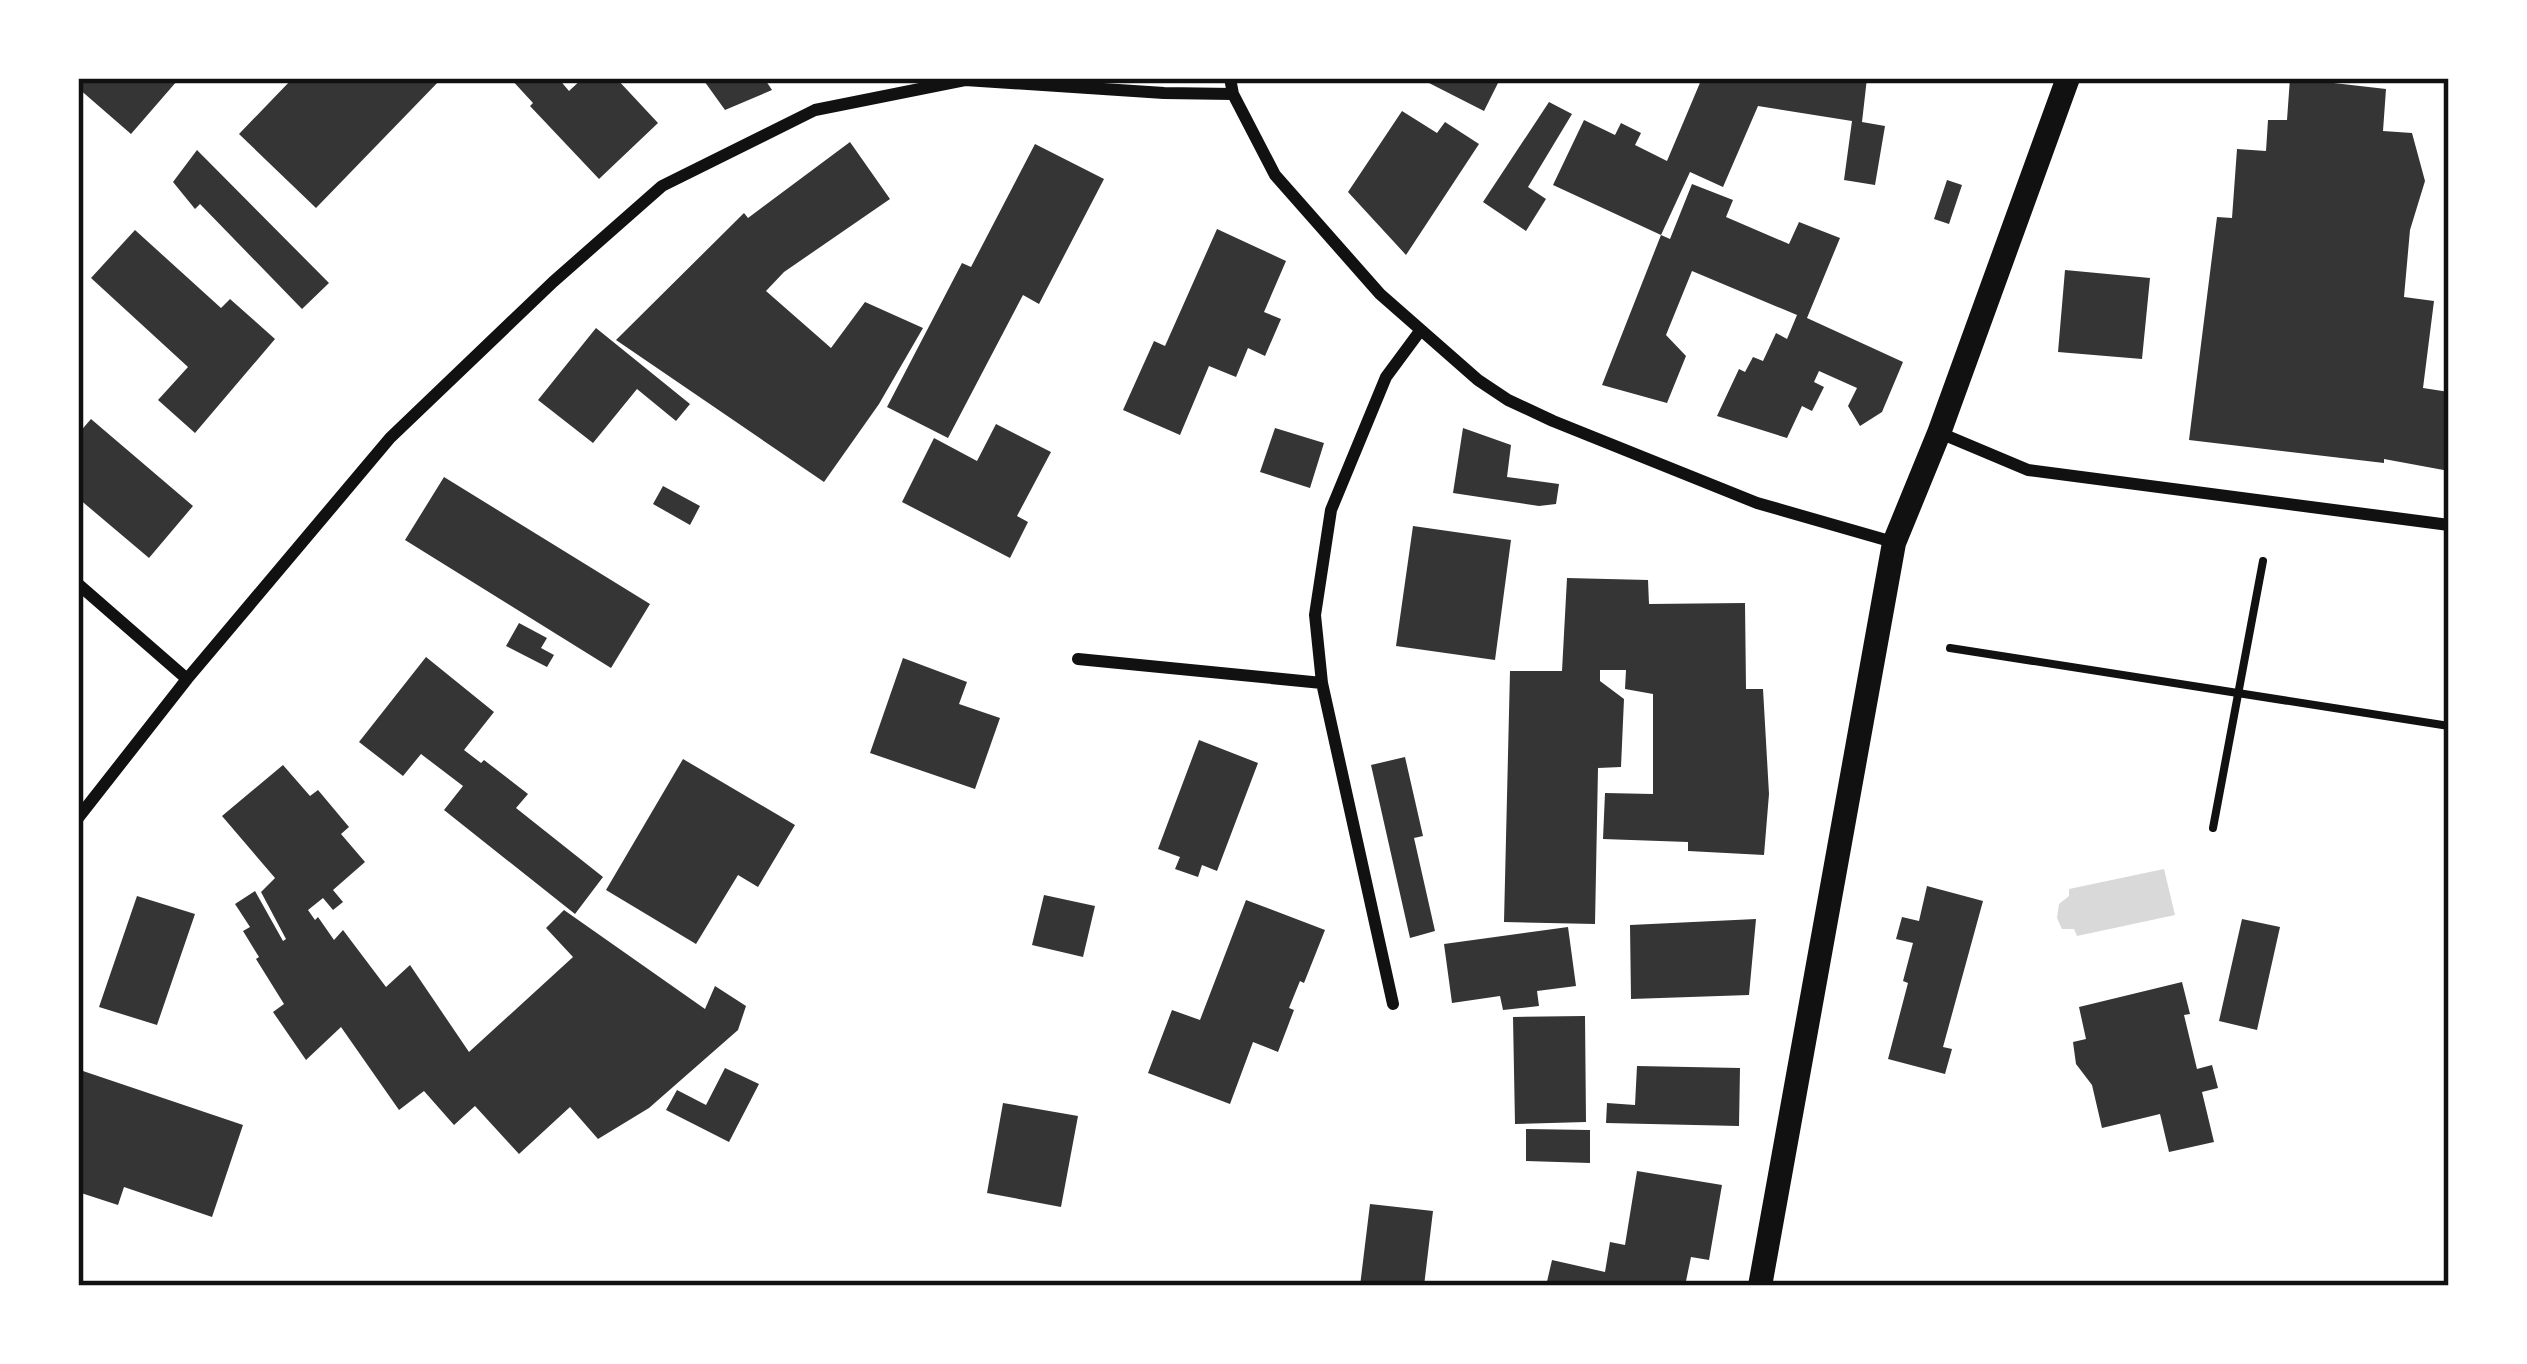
<svg xmlns="http://www.w3.org/2000/svg" width="2527" height="1364" font-family="'Playfair Display',serif">
<style>
.water{fill:#d9d9d9}
.building{fill:#353535}
.lines{fill:none;stroke-linecap:round;stroke-linejoin:round}
.path{stroke:#111;stroke-width:8}
.minor{stroke:#111;stroke-width:12}
.secondary{stroke:#111;stroke-width:24}
.neatline{fill:none;stroke:#111;stroke-width:4.5}
</style>
<rect width="100%" height="100%" fill="#fff"/>
<path class="water" d="M2164 869 2175 915 2077 936 2074 929H2062L2057 918 2059 904 2069 896V889Z"/>
<path class="building" d="M78 78H173L177 81 131 134 78 88Z
M293 78H442L316 208 239 134Z
M510 78H558L569 91 583 78H616L658 123 599 179 530 106 533 103Z
M702 78H764L772 90 725 110Z
M1432 78H1492L1499 81 1484 111 1429 83Z
M1702 78H1867L1862 122 1885 126 1875 185 1844 180 1852 121 1758 106 1723 187 1690 172 1661 235 1670 239 1692 184 1733 200 1726 217 1789 244 1799 222 1840 238 1807 318 1903 362 1882 412 1860 426 1848 406 1857 388 1819 371 1814 382 1824 387 1812 411 1802 406 1787 438 1717 416 1739 369 1745 372 1753 357 1763 361 1776 333 1787 339 1797 315 1692 271 1666 335 1686 356 1667 403 1602 385 1661 235 1553 185 1584 120 1615 135 1621 123 1641 133 1635 145 1667 161Z
M2290 78 2386 89 2383 131 2412 133 2425 181 2410 230 2404 297 2434 301 2423 388 2449 392V471L2384 459V463L2189 440 2217 217 2232 218 2237 149 2266 151 2268 120H2287Z
M1549 102 1572 114 1528 187 1546 199 1526 231 1483 202Z
M1402 111 1437 133 1445 122 1479 144 1406 255 1348 192Z
M850 142 890 199 784 272 766 291 831 348 865 302 923 328 879 404 824 482 616 340 744 213 748 218Z
M1035 144 1104 179 1039 304 1023 295 948 438 887 407 962 263 971 267Z
M197 150 329 283 302 309 200 204 195 209 173 182Z
M1947 180 1962 185 1949 224 1934 219Z
M1217 229 1286 261 1264 312 1281 319 1265 356 1248 348 1236 377 1209 366 1180 435 1123 410 1154 341 1165 346Z
M135 230 221 308 230 299 275 339 195 433 158 400 188 367 91 278Z
M2065 270 2150 278 2142 359 2058 352Z
M596 328 690 404 676 421 637 389 593 443 538 400Z
M91 419 193 506 149 558 78 498V434Z
M996 424 1051 452 1017 516 1028 522 1010 558 902 502 934 438 977 461Z
M1275 428 1324 443 1310 488 1260 472Z
M1463 428 1511 445 1507 477 1559 484 1556 504 1539 506 1453 493Z
M444 477 650 604 611 668 405 540Z
M663 486 700 506 690 525 653 504Z
M1413 526 1511 540 1495 660 1396 646Z
M1567 578 1648 580 1649 604 1745 603 1746 689H1763L1769 794 1764 855 1688 851V842L1603 839 1605 793 1653 794V694L1625 689 1626 670H1600V681L1624 699 1621 767 1598 768 1595 924 1504 922 1510 671H1562Z
M519 623 547 638 541 648 554 655 547 667 506 646Z
M426 657 494 712 464 750 481 763 484 760 528 794 516 808 603 877 575 914 444 810 463 786 421 754 403 776 359 742Z
M903 658 967 682 959 704 1000 718 975 789 870 753Z
M1199 740 1258 763 1217 871 1202 865 1198 877 1175 869 1180 857 1158 849Z
M1405 757 1423 836 1414 838 1435 931 1410 938 1371 765Z
M683 759 795 825 758 887 738 875 696 944 606 890Z
M283 765 310 796 318 790 349 827 341 834 365 862 333 890 343 902 333 910 323 898 308 910 315 920 318 917 334 940 343 930 386 987 410 965 469 1052 573 957 546 928 564 910 705 1009 715 986 746 1006 738 1030 649 1108 598 1139 570 1107 519 1154 475 1106 454 1125 424 1091 399 1110 341 1027 306 1060 273 1012 284 1004 256 959 259 957 243 931 250 927 235 904 255 891 283 941 286 939 261 892 275 878 222 816Z
M1927 886 1983 901 1943 1047 1952 1049 1945 1074 1888 1059 1908 983 1903 981 1913 943 1896 939 1902 917 1919 921Z
M1044 895 1095 906 1083 957 1032 945Z
M137 896 195 914 157 1025 99 1007Z
M1246 900 1325 930 1304 983 1300 981 1289 1008 1294 1010 1278 1052 1253 1042 1230 1104 1148 1073 1172 1010 1200 1020Z
M1756 919 1749 995 1631 999 1630 925Z
M2242 919 2280 927 2257 1030 2219 1021Z
M1568 927 1576 986 1537 991 1539 1006 1503 1010 1500 996 1452 1003 1444 944Z
M2182 982 2190 1014 2184 1015 2197 1069 2212 1065 2218 1088 2202 1092 2214 1142 2169 1152 2160 1114 2102 1128 2092 1085 2076 1064 2073 1042 2086 1039 2079 1007Z
M1585 1016 1586 1122 1515 1124 1513 1017Z
M1637 1066 1740 1068 1739 1126 1606 1123 1607 1103 1635 1105Z
M725 1068 759 1084 729 1142 666 1110 677 1090 706 1105Z
M80 1070 243 1125 212 1217 124 1187 118 1205 78 1192Z
M1003 1103 1078 1116 1061 1207 987 1193Z
M1526 1129 1590 1130V1163L1526 1161Z
M1637 1171 1722 1185 1709 1260 1691 1257 1685 1286H1546L1552 1260 1605 1272 1610 1242 1625 1245Z
M1370 1204 1433 1211 1424 1286H1360Z"/>
<g class="lines">
<path class="path" d="M1950 648 2449 726
M2213 828 2263 561"/>
<path class="minor" d="M1230 78 1233 94 1275 175 1380 294 1478 380 1508 400 1553 421 1757 503 1893 542
M1940 433 2028 470 2449 525
M78 584 187 679 390 438 553 282 662 186 815 110 965 80 1164 93 1233 94
M1078 659 1322 683
M78 818 187 679
M1393 1004 1322 683 1315 615 1331 510 1386 377 1420 331"/>
<path class="secondary" d="M1760 1286 1894 543 1939 433 2068 78"/>
</g>
<rect width="2527" height="1364" fill="none" stroke="#ffffff" stroke-width="162"/>
<rect x="81" y="81" width="2365" height="1202" class="neatline"/>
</svg>
